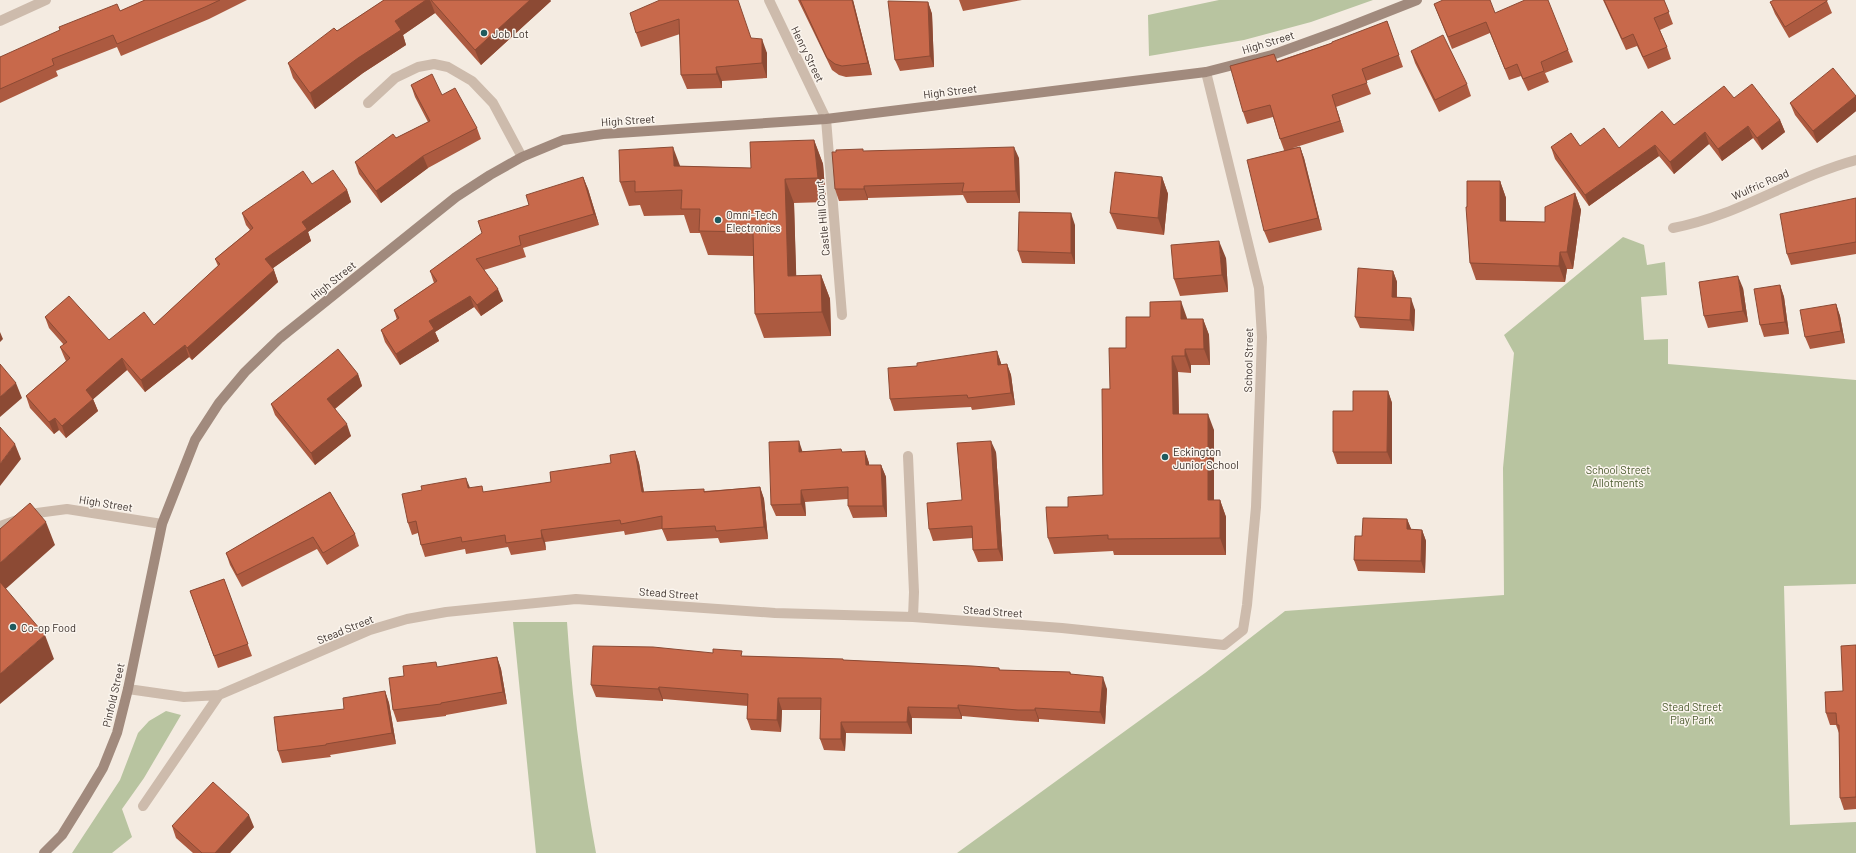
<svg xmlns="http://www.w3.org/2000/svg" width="1856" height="853" font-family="Barlow,sans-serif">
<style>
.green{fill:#b8c4a0}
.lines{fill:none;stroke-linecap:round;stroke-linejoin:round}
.street{stroke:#cdbbac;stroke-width:10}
.secondary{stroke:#a18a7d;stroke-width:10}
.wall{fill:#ac5a40}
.shaded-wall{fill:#8c4a34}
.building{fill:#c8694b;stroke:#8c4a34}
.poi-dot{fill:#1f5a5e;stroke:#fbf5ee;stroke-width:1.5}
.labels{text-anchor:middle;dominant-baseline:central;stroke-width:3;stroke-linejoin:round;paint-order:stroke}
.poi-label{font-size:11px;fill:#3b302b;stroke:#fbf5ee;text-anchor:start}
.street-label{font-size:11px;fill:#3b302b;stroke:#fbf5ee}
.park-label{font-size:11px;fill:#4a5a2e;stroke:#fbf5ee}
</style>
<rect width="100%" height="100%" fill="#f4ebe1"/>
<path class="green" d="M1219 0H1373L1311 22 1244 40 1149 56 1148 15Z
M1623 237 1644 245 1647 265 1665 262 1667 295 1641 297 1644 340 1668 339V364L1856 380V584L1784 586 1790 825 1856 822V853H957L1205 673 1285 611 1504 595 1503 468 1514 353 1504 335Z
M513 622H567C572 700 582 776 596 853H536Z
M166 711 181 715 144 778 122 809 132 837 112 853H72L120 780 138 733 149 721Z"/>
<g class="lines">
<path class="street" d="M769 0 826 119 842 315
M0 21 46 0
M368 103 395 78 418 67 434 64 448 67 472 81 493 103 522 157
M1673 228C1738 216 1793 177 1856 160
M908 456 914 592 913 617
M0 526 37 513 67 509 162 524
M128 689 184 697 219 695 370 630 407 619 446 612 576 599 775 613 913 617 1062 628 1224 645 1243 630 1247 605 1256 507 1262 337 1259 288 1206 72
M143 806 219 695"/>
<path class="secondary" d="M44 853 62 835 85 798 103 768 117 733 128 689 162 524 195 440 219 403 245 372 280 338 456 197 490 175 522 157 563 140 603 134 826 119 1206 72 1272 55 1341 30 1417 0"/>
</g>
<path class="wall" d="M145 0H247L209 19 121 56 117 47 56 71 58 76 0 103V57L120 11Z
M384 0H550L551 1 481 65 435 13 403 35 406 45 363 73 315 109 293 78 288 63Z
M660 0 751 38 767 53V78L722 81V88L687 89 681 75 680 34 641 47 636 33Z
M798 0H853L872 75 846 77 839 75 832 70Z
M959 0H1022L963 11Z
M1603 0H1664L1673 24 1660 30 1667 47 1671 59 1648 69 1637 46 1626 50Z
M1827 1 1832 13 1789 38 1775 14 1770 2Z
M928 2 932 14 934 67 900 71 895 60Z
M1434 4 1495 13 1568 50 1573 62 1545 73 1549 82 1528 91 1521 76 1509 80 1490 33 1452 49Z
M1387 21 1403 67 1366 81 1371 94 1336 107 1344 132 1293 148 1300 147 1304 158 1322 230 1269 243 1264 231 1284 150 1280 139 1273 117 1247 124 1243 112 1277 61 1332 43Z
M1411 51 1467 84 1471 96 1439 112 1415 63Z
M411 85 442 95 477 128 481 139 428 168 381 203 359 174 355 162 396 138 428 122 415 97Z
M1856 96V111L1817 143 1795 115 1790 103Z
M1734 98 1780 120 1785 132 1762 150 1753 138 1722 161 1709 144 1674 174 1659 156 1589 206 1555 159 1551 147 1580 146 1619 148 1674 125Z
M814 140 823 164 826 202 794 203 796 276 821 275 830 299 831 336 764 338 755 314 753 256 708 255 700 233H690L684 215 644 216 640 205 629 206 620 182 680 166 751 168Z
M864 151 1019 158 1020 203H967L963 195 868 198V200L839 201 835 189Z
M583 177 588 189 599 225 523 248 526 257 484 270 503 301 481 316 474 307 435 332 439 341 400 365 385 342 381 330 397 320 394 310 434 283 430 271 529 205Z
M1162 177 1168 194 1164 235 1117 229 1110 213Z
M1500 181 1506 198V221L1545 222 1575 193 1581 210 1573 269H1567L1565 282 1476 280 1470 263 1467 207Z
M312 184 347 190 351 202 308 232 311 241 273 268 278 282 192 360 189 357 145 392 127 370 93 399 98 411 66 438 59 430 54 434 30 408 26 396 66 361 65 359 60 347 64 345 49 328 45 317 109 340 154 325 218 266 215 259 250 230 246 225 242 213Z
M1856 198V254L1791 265 1787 254Z
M1075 225V264L1022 263 1018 251Z
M1226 258 1228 292 1180 296 1174 279Z
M1393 271 1397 282V297L1415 310 1414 331 1360 328 1355 317Z
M1780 285 1784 297 1789 334 1764 337 1760 325Z
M1743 288 1748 322 1708 328 1704 316Z
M1836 304 1840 316 1845 343 1810 349 1805 337Z
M1187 318V319H1203L1209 335 1210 365H1191V373L1178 372 1179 414 1214 430V500H1220L1226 517V555H1114L1113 551 1054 554 1048 538 1068 507 1103 495 1110 389Z
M997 351 1001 364H1007L1011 375 1015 405 972 410 971 407 894 411 890 399 917 366Z
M358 374 362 386 335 409 351 436 315 465 275 415 271 404Z
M1388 391 1392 403V464H1337L1333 452 1353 411Z
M635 451 639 463 644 492 705 491 760 487 764 499 768 539 720 543 718 538 667 541 662 529 625 535 624 531 545 542 546 550 511 555 508 547 466 554 465 549 425 557 421 545 418 533 412 535 408 523 470 488 484 492 551 482 611 463Z
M803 451 843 452 865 451 869 463V465H881L886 477 887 517 853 518 848 506V499L805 502 806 516H776L771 505Z
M996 452 1003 561 978 562 973 550V538L933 541 929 529 962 500Z
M330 492 355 534 359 546 327 565 317 549 242 587 230 565 226 553Z
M1407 519 1411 529 1422 530 1426 541 1425 573 1358 571 1354 560 1362 536Z
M224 579 252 656 218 668 190 591Z
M1856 645V809L1844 810 1840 798 1839 733 1836 725H1830L1826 713 1843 691Z
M744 656 843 660 999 668 1000 670 1070 672 1071 674 1107 689 1105 724 1039 719V722L1022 721 962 716V719L912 718V734L846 733 845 751 824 750 820 739 821 710H782L781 732 751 730 747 719 748 706 663 699V701L596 697 591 685Z
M497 657 501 669 507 704 446 715V716L397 722 393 710 404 676 438 667Z
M385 691 389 703 396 744 330 755 331 757 282 763 278 751 344 709Z
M172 826 254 827 230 853H193L176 838Z"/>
<path class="shaded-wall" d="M426 0H430L435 13 403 35 406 45 363 73 315 109 310 93 395 21Z
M530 0H550L551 1 481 65 475 50Z
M852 0H853L872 75 868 63Z
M928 2 932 14 934 67 930 56Z
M762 39 767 53V78L762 63Z
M716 67 722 81V88L717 74Z
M1332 95 1336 107 1344 132 1340 121Z
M1856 96V111L1817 143 1813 131Z
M1780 120 1785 132 1762 150 1757 138Z
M1748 126 1753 138 1722 161 1718 149Z
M1705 132 1709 144 1674 174 1670 162Z
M814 140 823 164 826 202 818 178Z
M1655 145 1659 156 1589 206 1585 195Z
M673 147 682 171 674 166Z
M1014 147 1019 158 1020 203 1016 191Z
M1300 147 1304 158 1322 230 1318 218Z
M423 156 428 168 381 203 376 191Z
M583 177 588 189 599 225 594 214Z
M1162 177 1168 194 1164 235 1158 218Z
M785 179 794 203 797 300 788 276Z
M1500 181 1506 198V238L1500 221Z
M864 186 868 198V200L864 189Z
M347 190 351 202 308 232 311 241 269 271 265 259 302 222Z
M1575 193 1581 210 1573 269 1567 252Z
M1071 213 1075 225V264L1071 253Z
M1219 241 1226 258 1228 292 1222 275Z
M1560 252 1567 269 1565 282 1559 266Z
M274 270 278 282 192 360 187 348Z
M1393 271 1397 282 1396 309 1392 297Z
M821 275 830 299 831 336 822 312Z
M1738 276 1743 288 1748 322 1743 311Z
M1780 285 1784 297 1789 334 1785 322Z
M498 289 503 301 481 316 477 305Z
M470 296 474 307 435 332 439 341 400 365 396 354 429 321Z
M1411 298 1415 310 1414 331 1410 320Z
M1181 301 1187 318V336L1181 319Z
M1836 304 1840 316 1845 343 1841 331Z
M1203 319 1209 335 1210 365 1204 349Z
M0 332 3 339 0 342Z
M185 345 189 357 145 392 141 380Z
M1185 349 1191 365V373L1185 356Z
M997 351 1001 363 1003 376 998 365Z
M1172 356 1178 372 1179 430 1173 414Z
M122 358 127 370 90 402 86 390Z
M1007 364 1011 375 1015 405 1011 393Z
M358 374 362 386 332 411 327 399Z
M16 383 22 398 0 417V397Z
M1388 391 1392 403V464L1387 452Z
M93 399 98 411 66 438 62 426Z
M1208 414 1214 430V517L1208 500Z
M55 418 59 430 54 434 49 422Z
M347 424 351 436 315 465 311 453Z
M799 441 803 453 799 452Z
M991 441 996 452 1003 561 998 549Z
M15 444 21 459 0 486V464Z
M635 451 639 463 646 504 642 492Z
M865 451 869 463 870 477 866 465Z
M881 465 886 477 887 517 883 506Z
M466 478 471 490 468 488Z
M760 487 764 499 768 539 764 527Z
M801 490 805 502 806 516 801 504Z
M1220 500 1226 517V555L1220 538Z
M1407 519 1412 531 1407 529Z
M46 522 55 545 0 594V563Z
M541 530 545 542 546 550 542 538Z
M1422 530 1426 541 1425 573 1421 561Z
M45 635 54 659 0 704V674Z
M497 657 501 669 507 704 503 692Z
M1103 677 1107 689 1105 724 1100 712Z
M659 687 663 699V701L658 689Z
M385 691 389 703 396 744 392 733Z
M778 698 782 710 781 732 777 720Z
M958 705 962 716V719L958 708Z
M908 707 912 718V734L907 722Z
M1035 708 1039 719V722L1035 710Z
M841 722 846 733 845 751 841 739Z
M249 815 254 827 230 853H215Z"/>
<path class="building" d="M145 0H220L205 7 117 44 113 35 52 59 54 65 0 89V57L60 30 59 27 117 4 120 11Z
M384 0H426L395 21 401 30 358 58 310 93 288 63 334 28 337 31Z
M431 0H530L475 50Z
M660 0H738L751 38 762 39V63L716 67 717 74 681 75 679 19 636 33 630 13Z
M800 0H852L868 63 842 66 835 64 827 58Z
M1443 0H1490L1495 13 1525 0H1548L1568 50 1541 62 1544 71 1523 79 1517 64 1505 69 1486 22 1448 37 1434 4Z
M1604 0H1664L1669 12 1654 18 1667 47 1643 57 1633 34 1622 39Z
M1774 0H1827V1L1785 27 1770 2Z
M888 1 928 2 930 56 895 60Z
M1387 21 1399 55 1362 69 1367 83 1332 95 1340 121 1280 139 1270 105 1243 112 1230 66 1274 54 1277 62 1332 43V42Z
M1443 35 1467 84 1435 100 1411 51Z
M1833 68 1856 96 1813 131 1790 103Z
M432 74 442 95 455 88 477 128 423 156 376 191 355 162 393 134 396 138 430 121 411 85Z
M1752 84 1780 120 1757 138 1748 126 1718 149 1705 132 1670 162 1655 145 1585 195 1551 147 1571 133 1580 146 1604 128 1619 148 1662 111 1674 125 1724 86 1734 98Z
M814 140 818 178 785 179 788 276 821 275 822 312 755 314 753 232 699 231 700 209H681L682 190 635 192V181L620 182 619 150 673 147 674 166 751 168 750 142Z
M1014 147 1016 191 962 192 964 183 864 186V189H835L832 152H836V150L863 149V151Z
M1300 147 1318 218 1264 231 1247 160Z
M333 170 347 190 302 222 307 229 265 259 274 270 187 348 185 345 141 380 122 358 86 390 93 399 62 426 55 418 49 422 26 396 70 358 60 347 67 342 45 317 69 296 109 340 144 312 154 325 220 264 215 259 253 228 242 213 303 171 312 184Z
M1115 172 1162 177 1158 218 1110 213Z
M583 177 594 214 519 236 521 245 476 259 498 289 477 305 470 296 429 321 434 329 396 354 381 330 399 318 394 310 437 281 430 271 482 233 478 221 529 205 526 195Z
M1467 181H1500V221L1545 222V207L1575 193 1567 252H1560L1559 266 1470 263 1466 207H1467Z
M1856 198V242L1787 254 1780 214Z
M1019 212 1071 213V253L1018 251Z
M1219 241 1222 275 1174 279 1171 245Z
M1358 268 1393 271 1392 297 1411 298 1410 320 1355 317Z
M1738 276 1743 311 1704 316 1699 282Z
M1780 285 1785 322 1760 325 1754 289Z
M1181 301V319H1203L1204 349H1185V356H1172L1173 414H1208V500H1220V538L1108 539V535L1048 538 1046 507H1068V497L1103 495 1102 389H1110L1109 348H1126V317H1150V302Z
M1836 304 1841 331 1805 337 1800 310Z
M338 349 358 374 327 399 347 424 311 453 271 404Z
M997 351 998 365 1007 364 1011 393 968 398 967 395 890 399 888 368 917 366V363Z
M0 364 16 383 0 397Z
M1353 391H1388L1387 452H1333V411H1353Z
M0 427 15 444 0 464Z
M799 441V452L841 449 842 452 865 451 866 465H881L883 506H848V487L801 490V504L771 505 769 442Z
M991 441 998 549 973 550 972 526 929 529 927 503 962 500 957 443Z
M635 451 642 492 704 489V492L760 487 764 527 716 531 715 526 662 529V516L621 524 620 520 541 530 542 538 506 543 505 535 462 542 461 537 421 545 416 521 408 523 402 494 422 490 421 486 466 478 468 488 482 486 483 492 551 482 550 472 611 463 610 455Z
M330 492 355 534 323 553 313 537 237 575 226 553Z
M30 503 46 522 0 563V529Z
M1363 518 1407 519V529L1422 530 1421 561 1354 560 1355 536H1362Z
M224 579 248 644 214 656 190 591Z
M0 582 45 635 0 674Z
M1856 645V797L1840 798 1839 725H1837L1836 713H1826L1825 692 1843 691 1841 646Z
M593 646 653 647 713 653V649L742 651 741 656 843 659V660L972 666 999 668V670L1070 672V674L1103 677 1100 712 1035 708V710H1018L958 705V708L908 707 907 722H841V739H820L821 698H778L777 720 747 719 748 694 659 687 658 689 591 685Z
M497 657 503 692 441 703V704L393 710 389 678 404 676 403 666 436 662 437 667Z
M385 691 392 733 326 744V745L278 751 274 717 344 709 343 698Z
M213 782 249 815 215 853H202L172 826Z"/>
<g class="poi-dot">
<circle cx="484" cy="33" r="4"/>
<circle cx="718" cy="220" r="4"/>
<circle cx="1165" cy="457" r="4"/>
<circle cx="13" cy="627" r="4"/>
</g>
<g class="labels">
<g class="poi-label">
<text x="492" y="33">Job Lot</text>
<text x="726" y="214">Omni-Tech<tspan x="726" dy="13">Electronics</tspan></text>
<text x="1173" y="451">Eckington<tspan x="1173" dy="13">Junior School</tspan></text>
<text x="21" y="627">Co-op Food</text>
</g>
<g class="street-label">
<text transform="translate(1268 42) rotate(-17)">High Street</text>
<text transform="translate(808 54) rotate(64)">Henry Street</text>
<text transform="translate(950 91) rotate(-7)">High Street</text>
<text transform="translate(628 120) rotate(-4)">High Street</text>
<text transform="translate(1760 184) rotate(-24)">Wulfric Road</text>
<text transform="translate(822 218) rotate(-95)">Castle Hill Court</text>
<text transform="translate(333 280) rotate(-39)">High Street</text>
<text transform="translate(1248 360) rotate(-89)">School Street</text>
<text transform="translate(106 503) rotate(9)">High Street</text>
<text transform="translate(669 593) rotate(4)">Stead Street</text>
<text transform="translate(993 611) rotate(4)">Stead Street</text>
<text transform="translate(345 629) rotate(-22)">Stead Street</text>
<text transform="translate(113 695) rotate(-77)">Pinfold Street</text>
</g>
<g class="park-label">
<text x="1618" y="469">School Street<tspan x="1618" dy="13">Allotments</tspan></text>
<text x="1692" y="706">Stead Street<tspan x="1692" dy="13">Play Park</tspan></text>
</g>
</g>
</svg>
